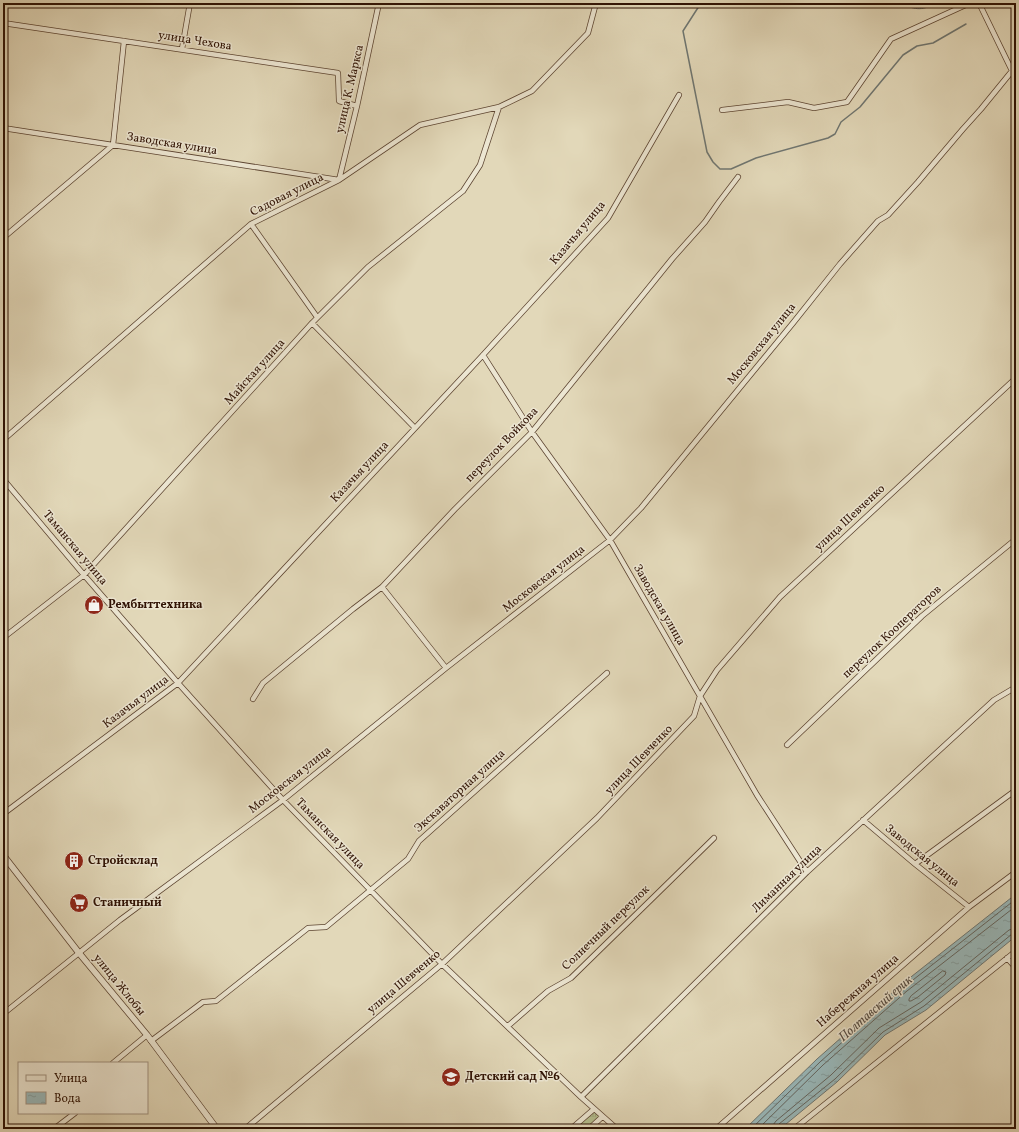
<svg xmlns="http://www.w3.org/2000/svg" width="1019" height="1132" font-family="Vollkorn,serif">
<style>
.grass{fill:url(#grass-tufts);stroke:#726849}
.water{fill:url(#water-ripples);stroke:#6f7671}
.lines{fill:none;stroke-linecap:round;stroke-linejoin:round}
.shore{stroke:#64655f;stroke-width:1}
.stream{stroke:#6f7671;stroke-width:1.5}
.minor-casing{stroke:#5c4431;stroke-width:6}
.tertiary-casing{stroke:#5c4431;stroke-width:7}
.minor{stroke:#ece6d2;stroke-width:4.5}
.tertiary{stroke:#ece6d2;stroke-width:5.5}
.labels{text-anchor:middle;dominant-baseline:central;stroke-width:3;stroke-linejoin:round;paint-order:stroke}
.street-label{font-size:12px;fill:#2f1204;stroke:#ece6d2}
.poi-label{font-size:12px;font-weight:bold;fill:#2f1204;stroke:#ece6d2;text-anchor:start}
.water-label{font-size:13px;font-style:italic;fill:#544c44;stroke:#ece6d2}
</style>
<defs>
<pattern id="grass-tufts" width="24" height="20" patternUnits="userSpaceOnUse"><rect width="24" height="20" fill="#b5be8e"/><path d="M3 7l-1-3M5 7V3M7 7l1-3M15 17l-1-3M17 17v-4M19 17l1-3" fill="none" stroke="#9ca279"/></pattern>
<pattern id="water-ripples" width="26" height="14" patternUnits="userSpaceOnUse"><rect width="26" height="14" fill="#99b8ba"/><path d="M2 4q2-2 4 0t4 0M15 11q2-2 4 0t4 0" fill="none" stroke="#849d9e"/></pattern>
</defs>
<rect width="100%" height="100%" fill="#e2d8b9"/>
<filter id="stains"><feTurbulence type="fractalNoise" baseFrequency=".005" numOctaves="4"/><feColorMatrix values="0 0 0 0 .2 0 0 0 0 .09 0 0 0 0 .02 0 0 0 .5 -.17"/></filter>
<radialGradient id="worn" r=".72"><stop offset=".6" stop-color="#630" stop-opacity="0"/><stop offset="1" stop-color="#630" stop-opacity=".3"/></radialGradient>
<path class="grass" d="M594 1111 601 1117 587 1129H573Z"/>
<path class="water" d="M901 3H934C923 12 912 9 901 3Z
M1016 894V936L926 1010 885 1035 837 1082 780 1129H745L817 1059 902 984Z"/>
<g class="lines">
<path class="shore" d="M943 971 946 972 945 975 918 997 911 1001H909V999L911 996Z
M751 1129 820 1062 904 987 1016 899
M758 1129 823 1065 907 991 1016 906
M772 1129 773 1125 776 1121 831 1075 879 1028 921 1002 1009 930 1016 928
M778 1129 779 1124 835 1079 883 1032 924 1006 1012 934 1016 933"/>
<path class="stream" d="M701 3 683 31 707 152 713 162 720 169H731L756 158 828 138 835 134 841 122 860 107 903 55 917 46 933 43 966 24"/>
<defs>
<path id="minor" d="M979 3 1016 79
M3 23 338 73 339 101 357 106
M182 49 190 3
M722 110 788 102 814 108 847 102 891 39 970 3
M3 128 339 180 357 106 379 3
M251 224 317 317
M3 238 113 145 124 41
M312 323 415 428
M483 355 532 432 610 540 757 795 807 872
M3 440 251 224 339 180 420 125 499 107 532 91 588 33 596 3
M3 479 84 575 178 683 283 800 442 964 581 1097 617 1129
M382 587 446 668
M3 638 84 575 312 323 368 267 463 191 480 165 499 107
M253 699 263 683 353 609 382 587 455 509 532 432 672 259 705 222 719 202 738 177
M787 745 922 616 1016 539
M3 814 178 683 483 355 608 218 679 95
M863 820 915 864 969 907
M915 864 1016 790
M1007 958 1016 968
M3 1014 120 920 283 800 446 668 610 540 641 508 793 323 840 264 878 221 888 215 918 182 963 129 981 109 1012 71
M508 1026 548 991 571 978 714 838
M151 1041 203 1002 216 1001 308 928 326 927 408 859 419 841 607 673
M113 1063 147 1035
M581 1097 807 872 994 700 1016 687
M54 1129 75 1113
M245 1129 442 964 597 818 694 716 700 696 717 670 780 597 1016 378
M571 1129 594 1109
M589 1129 602 1117
M716 1129 969 907 1016 872
M794 1129 1016 951
M1014 1129 1016 1128"/>
<path id="tertiary" d="M3 855 79 953 147 1035 217 1129"/>
</defs>
<use href="#minor" class="minor-casing"/>
<use href="#tertiary" class="tertiary-casing"/>
<use href="#minor" class="minor"/>
<use href="#tertiary" class="tertiary"/>
</g>
<defs>
<symbol id="shop-disc" viewBox="-11 -11 22 22"><circle r="9.5" fill="#8f2418" stroke="#ece6d2"/><path d="M-5-2.5h2.3a2.7 3.5 0 0 1 5.4 0H5L5.5 6h-11ZM-1.5-2.5h3a1.5 2.3 0 0 0-3 0Z" fill="#fff"/></symbol>
<symbol id="building-disc" viewBox="-11 -11 22 22"><circle r="9.5" fill="#8f2418" stroke="#ece6d2"/><path d="M-4-6H4V6H1V3H-1V6H-4ZM-2.5-4.3h1.7v1.8h-1.7ZM.8-4.3h1.7v1.8H.8ZM-2.5-1h1.7V.8h-1.7ZM.8-1h1.7V.8H.8Z" fill="#fff"/></symbol>
<symbol id="supermarket-disc" viewBox="-11 -11 22 22"><circle r="9.5" fill="#8f2418" stroke="#ece6d2"/><path d="M-6-5.5h2.5l.6 2H6L4.5 2H-2.5L-4.4-4H-6ZM-1.5 3.2a1.3 1.3 0 1 0 .1 0ZM3 3.2a1.3 1.3 0 1 0 .1 0Z" fill="#fff"/></symbol>
<symbol id="school-disc" viewBox="-11 -11 22 22"><circle r="9.5" fill="#8f2418" stroke="#ece6d2"/><path d="M0-5L7-2L0 1L-7-2ZM-4 1L0 2.5L4 1V4Q0 6-4 4Z" fill="#fff"/></symbol>
</defs>
<g fill-rule="evenodd">
<use href="#shop-disc" x="83" y="594" width="22" height="22"/>
<use href="#building-disc" x="63" y="850" width="22" height="22"/>
<use href="#supermarket-disc" x="68" y="892" width="22" height="22"/>
<use href="#school-disc" x="440" y="1066" width="22" height="22"/>
</g>
<g class="labels">
<g class="street-label">
<text transform="translate(195 41) rotate(9)">улица Чехова</text>
<text transform="translate(350 89) rotate(-77)">улица К. Маркса</text>
<text transform="translate(172 144) rotate(9)">Заводская улица</text>
<text transform="translate(287 195) rotate(-27)">Садовая улица</text>
<text transform="translate(578 233) rotate(-50)">Казачья улица</text>
<text transform="translate(762 344) rotate(-51)">Московская улица</text>
<text transform="translate(255 372) rotate(-48)">Майская улица</text>
<text transform="translate(502 445) rotate(-46)">переулок Войкова</text>
<text transform="translate(360 472) rotate(-47)">Казачья улица</text>
<text transform="translate(850 518) rotate(-43)">улица Шевченко</text>
<text transform="translate(75 548) rotate(50)">Таманская улица</text>
<text transform="translate(544 579) rotate(-38)">Московская улица</text>
<text transform="translate(659 605) rotate(60)">Заводская улица</text>
<text transform="translate(892 632) rotate(-43)">переулок Кооператоров</text>
<text transform="translate(136 702) rotate(-37)">Казачья улица</text>
<text transform="translate(639 760) rotate(-46)">улица Шевченко</text>
<text transform="translate(290 780) rotate(-38)">Московская улица</text>
<text transform="translate(460 791) rotate(-42)">Экскаваторная улица</text>
<text transform="translate(330 834) rotate(46)">Таманская улица</text>
<text transform="translate(922 856) rotate(39)">Заводская улица</text>
<text transform="translate(787 879) rotate(-44)">Лиманная улица</text>
<text transform="translate(606 928) rotate(-44)">Солнечный переулок</text>
<text transform="translate(404 982) rotate(-40)">улица Шевченко</text>
<text transform="translate(119 985) rotate(51)">улица Жлобы</text>
<text transform="translate(858 991) rotate(-41)">Набережная улица</text>
</g>
<g class="poi-label">
<text x="108" y="605">Рембыттехника</text>
<text x="88" y="861">Стройсклад</text>
<text x="93" y="903">Станичный</text>
<text x="465" y="1077">Детский сад №6</text>
</g>
<g class="water-label">
<text transform="translate(876 1009) rotate(-41)">Полтавский ерик</text>
</g>
</g>
<rect width="1019" height="1132" fill="none" stroke="#e2d8b9" stroke-width="16"/>
<rect x="4" y="4" width="1011" height="1124" fill="none" stroke="#2f1204" stroke-width="2"/>
<rect x="8" y="8" width="1003" height="1116" fill="none" stroke="#2f1204"/>
<rect x="18" y="1062" width="130" height="52" fill="#ece6d2" stroke="#a09180"/>
<rect x="26" y="1075" width="20" height="6" fill="#ece6d2" stroke="#a09180"/>
<text x="54" y="1082" font-size="12" fill="#2f1204">Улица</text>
<rect x="26" y="1092" width="20" height="12" fill="url(#water-ripples)" stroke="#a09180"/>
<text x="54" y="1102" font-size="12" fill="#2f1204">Вода</text>
<rect width="100%" height="100%" filter="url(#stains)"/>
<rect width="100%" height="100%" fill="url(#worn)"/>
</svg>
